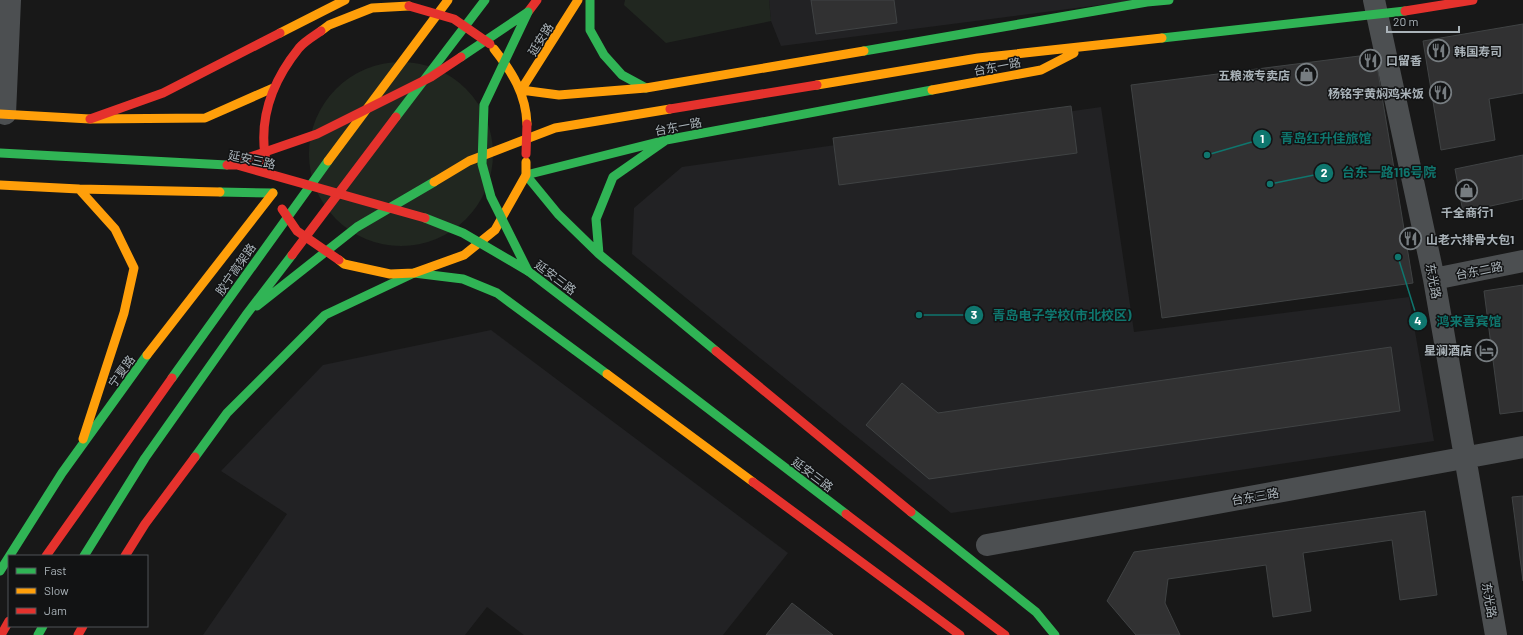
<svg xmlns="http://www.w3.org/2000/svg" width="1523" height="635" font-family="Barlow,'Noto Sans SC',sans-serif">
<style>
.built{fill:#222224}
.green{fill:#212720}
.building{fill:#313132;stroke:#404344}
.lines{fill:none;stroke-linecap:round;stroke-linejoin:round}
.street{stroke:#4c4f51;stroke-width:22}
.fast{stroke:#30b455;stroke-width:9}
.slow{stroke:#ff9f0a;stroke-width:9}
.jam{stroke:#e5322d;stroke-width:9}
.fast-bridge{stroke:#30b455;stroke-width:9}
.jam-bridge{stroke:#e5322d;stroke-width:9}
.labels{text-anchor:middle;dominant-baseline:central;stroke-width:3;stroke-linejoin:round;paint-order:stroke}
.street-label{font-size:12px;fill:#aab3b9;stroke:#121314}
.poi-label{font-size:12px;font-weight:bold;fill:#aab3b9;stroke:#121314;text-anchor:start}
.leader{fill:none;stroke:#0f766e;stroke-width:1.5}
.callout-dot{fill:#0f766e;stroke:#121314;stroke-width:1.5}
.mark-label{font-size:12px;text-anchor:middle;font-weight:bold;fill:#fff}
.callout-label{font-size:13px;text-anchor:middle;font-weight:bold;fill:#0f766e;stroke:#121314;stroke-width:3;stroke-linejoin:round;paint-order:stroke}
</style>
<rect width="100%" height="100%" fill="#181818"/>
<path class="built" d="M769 0H1138L781 46 771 21Z
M1101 107 1134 332 1409 297 1434 441 951 513 632 254 634 208 682 167Z
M491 330 788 553 723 635H524L487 607 465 635H203L287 514 221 471 323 365Z"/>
<path class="green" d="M625 0H769L771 21 666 43 624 5Z
M309 154a92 92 0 1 1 184 0a92 92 0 1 1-184 0Z"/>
<path class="building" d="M811 0H894L897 23 816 34Z
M1523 24V93L1489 99 1495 140 1441 150 1423 41Z
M1375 54 1413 283 1162 318 1131 85Z
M1071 106 1077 153 839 185 833 138Z
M1523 155V199L1463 212 1455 169Z
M1523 285V411L1500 414 1484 291Z
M1391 347 1400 411 929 479 866 425 902 383 938 413Z
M1523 496V581L1512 497Z
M1425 511 1437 595 1400 600 1392 540 1303 553 1311 611 1273 617 1266 565 1168 579 1165 603 1180 635H1136L1107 601 1134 552Z
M792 603 833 635H766Z"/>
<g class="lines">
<path class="street" d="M1374 0 1434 279 1496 635
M5 114 10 0
M1434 279 1523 261
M987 545 1523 447"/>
<path class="fast" d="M590 0V30L604 55 622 75 646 88
M1162 38 1405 11
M864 51 1147 2 1169 0
M396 117 485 0
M0 153 227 165
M526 175 558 214 599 254 716 351
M526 175 666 140 932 90
M220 192 273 193
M599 254 596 219 613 177 666 140
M528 271 846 514
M414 273 463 279 497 293 607 374
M257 306 357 227 434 182
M172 378 328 161
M195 457 227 413 325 315 414 273
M911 512 1036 612 1055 635
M84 556 145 458 246 315 292 255
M0 571 62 473 147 355
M38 635 43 626"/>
<path class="slow" d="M321 31 329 25 372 8 409 6
M280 33 345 0
M494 49C512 72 526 94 527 124
M817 85 978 58 1162 38
M521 90 578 0
M521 90 559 95 646 88 864 51
M932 90 1041 70 1074 53
M0 114 90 119 205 118 273 88
M328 161 448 0
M434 182 469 161 555 128 670 109
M0 185 79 189 220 192
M79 189 115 229 134 268 124 313 83 439
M339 260 344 264 390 274 414 273 464 255 495 230 526 175V162
M147 355 273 193
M607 374 753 482"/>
<path class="jam" d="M1405 11 1473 0
M528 12 537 0
M670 109 817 85
M90 119 163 93 280 33
M268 170C256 124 270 84 299 48 305 41 314 36 321 31
M292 255 396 117
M716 351 911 512
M753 482 960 635
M846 514 1005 635
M46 556 172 378
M125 556 145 524 195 457
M1 635 9 621
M78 635 83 626"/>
<path class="fast-bridge" d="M528 12 484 105 482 164 491 197 528 271
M461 57 528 12
M425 218 463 233 528 271"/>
<path class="jam-bridge" d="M409 6 454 19 490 44
M526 154 527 124
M227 165 317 134 431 77 461 57
M228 165H237L425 218
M282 209 297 231 339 260"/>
</g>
<defs>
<symbol id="restaurant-ring" viewBox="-11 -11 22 22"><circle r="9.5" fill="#121314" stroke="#777d81" stroke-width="1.5"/><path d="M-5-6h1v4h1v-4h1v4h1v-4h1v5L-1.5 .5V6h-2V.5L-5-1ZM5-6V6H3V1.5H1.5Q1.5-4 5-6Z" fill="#777d81"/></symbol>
<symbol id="shop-ring" viewBox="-11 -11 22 22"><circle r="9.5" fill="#121314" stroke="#777d81" stroke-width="1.5"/><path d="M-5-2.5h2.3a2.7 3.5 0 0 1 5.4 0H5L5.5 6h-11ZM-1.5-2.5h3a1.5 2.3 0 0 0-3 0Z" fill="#777d81"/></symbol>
<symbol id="hotel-ring" viewBox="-11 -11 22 22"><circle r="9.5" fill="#121314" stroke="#777d81" stroke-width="1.5"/><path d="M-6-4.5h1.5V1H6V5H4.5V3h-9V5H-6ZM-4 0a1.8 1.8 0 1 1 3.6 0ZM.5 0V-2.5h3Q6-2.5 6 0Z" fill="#777d81"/></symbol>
</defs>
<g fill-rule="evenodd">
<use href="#restaurant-ring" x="1426" y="38" width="25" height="25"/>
<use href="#restaurant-ring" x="1358" y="48" width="25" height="25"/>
<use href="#shop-ring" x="1294" y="62" width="25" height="25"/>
<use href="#restaurant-ring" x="1428" y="80" width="25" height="25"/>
<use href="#shop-ring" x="1454" y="178" width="25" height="25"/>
<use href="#restaurant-ring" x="1398" y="226" width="25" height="25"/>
<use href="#hotel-ring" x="1474" y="338" width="25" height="25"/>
</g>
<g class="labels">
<g class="street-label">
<text transform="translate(540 39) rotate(-58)">延安路</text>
<text transform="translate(997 66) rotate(-11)">台东一路</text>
<text transform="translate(678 126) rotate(-11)">台东一路</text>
<text transform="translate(252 159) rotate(12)">延安三路</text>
<text transform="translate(235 269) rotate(-55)">胶宁高架路</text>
<text transform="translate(1479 270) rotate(-11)">台东二路</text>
<text transform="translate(556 277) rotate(37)">延安三路</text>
<text transform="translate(1434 281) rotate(79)">东光路</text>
<text transform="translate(121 371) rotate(-54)">宁夏路</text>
<text transform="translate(813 474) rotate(37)">延安三路</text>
<text transform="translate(1255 496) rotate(-10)">台东三路</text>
<text transform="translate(1490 600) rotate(80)">东光路</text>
</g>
<g class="poi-label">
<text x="1454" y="51">韩国寿司</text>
<text x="1386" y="60">口留香</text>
<text x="1290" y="75" text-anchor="end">五粮液专卖店</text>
<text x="1424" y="93" text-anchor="end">杨铭宇黄焖鸡米饭</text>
<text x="1467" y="212" text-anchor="middle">千全商行1</text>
<text x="1426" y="239">山老六排骨大包1</text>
<text x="1472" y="350" text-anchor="end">星澜酒店</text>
</g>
</g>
<path class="leader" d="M1207 155L1262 139M1270 184L1324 173M919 315L974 315M1398 257L1418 321"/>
<g class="callout-dot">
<circle cx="1207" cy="155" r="4"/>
<circle cx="1270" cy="184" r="4"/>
<circle cx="919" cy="315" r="4"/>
<circle cx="1398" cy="257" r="4"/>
<circle cx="1262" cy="139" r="10"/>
<circle cx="1324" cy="173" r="10"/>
<circle cx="974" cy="315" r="10"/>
<circle cx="1418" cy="321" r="10"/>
</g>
<g class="mark-label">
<text x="1262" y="143">1</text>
<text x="1324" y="177">2</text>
<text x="974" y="319">3</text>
<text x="1418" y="325">4</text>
</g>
<g class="callout-label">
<text x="1326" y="143">青岛红升佳旅馆</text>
<text x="1389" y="177">台东一路116号院</text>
<text x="1062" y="320">青岛电子学校(市北校区)</text>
<text x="1469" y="326">鸿来喜宾馆</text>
</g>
<rect x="8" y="555" width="140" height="72" fill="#121314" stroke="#4f5356"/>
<rect x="16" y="568" width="20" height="6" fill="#30b455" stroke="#4f5356"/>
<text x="44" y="575" font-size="12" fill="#aab3b9">Fast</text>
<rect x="16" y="588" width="20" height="6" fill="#ff9f0a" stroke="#4f5356"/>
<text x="44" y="595" font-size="12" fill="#aab3b9">Slow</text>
<rect x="16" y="608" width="20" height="6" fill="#e5322d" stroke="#4f5356"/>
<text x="44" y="615" font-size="12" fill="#aab3b9">Jam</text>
<path d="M1387 26v6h72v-6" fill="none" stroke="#aab3b9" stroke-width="2"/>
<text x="1393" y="26" font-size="12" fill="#aab3b9" stroke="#121314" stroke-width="3" paint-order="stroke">20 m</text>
</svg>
